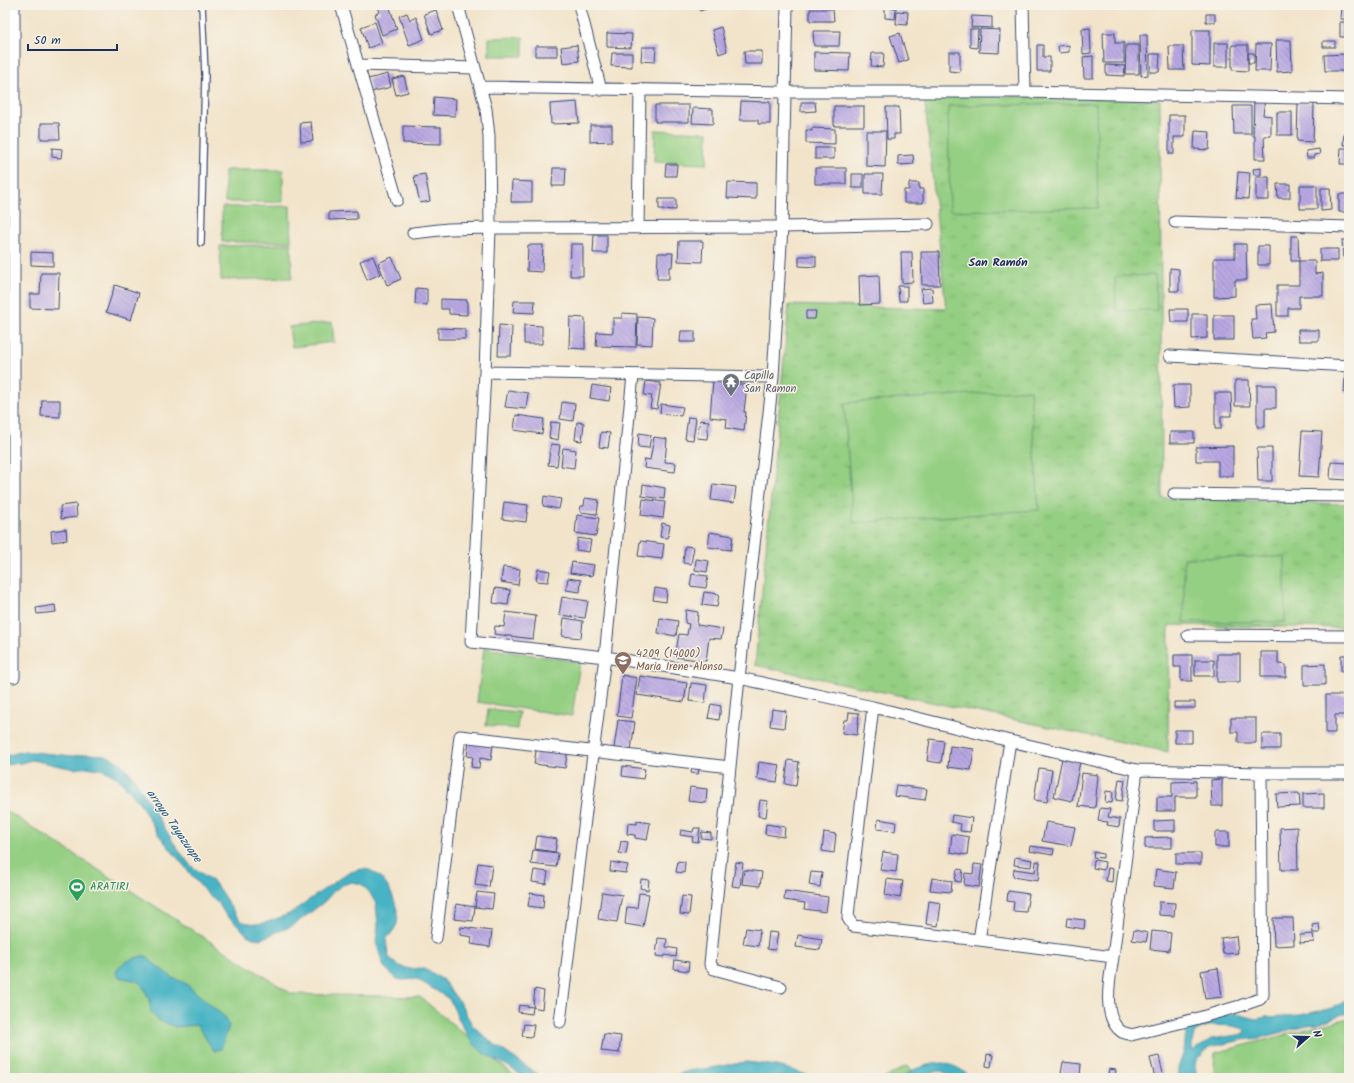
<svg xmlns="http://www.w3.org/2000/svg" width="1354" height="1083" font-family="Kalam,sans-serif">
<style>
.park{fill:url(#park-tufts);stroke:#587f70}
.garden{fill:#95cf83;stroke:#587f70}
.water{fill:#47b3c4;stroke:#317191;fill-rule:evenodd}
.building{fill:url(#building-back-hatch)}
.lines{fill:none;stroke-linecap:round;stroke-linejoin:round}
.lane-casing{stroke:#3b4a6e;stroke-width:8}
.street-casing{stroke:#3b4a6e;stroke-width:13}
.lane{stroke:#fff;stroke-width:5.5}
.street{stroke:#fff;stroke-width:11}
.labels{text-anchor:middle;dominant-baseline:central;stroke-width:3;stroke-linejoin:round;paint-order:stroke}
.worship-label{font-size:11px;fill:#5b616d;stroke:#f7f3e8;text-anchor:start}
.education-label{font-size:11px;fill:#785e54;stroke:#f7f3e8;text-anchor:start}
.leisure-label{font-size:11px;fill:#27864d;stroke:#f7f3e8;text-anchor:start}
.neighbourhood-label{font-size:12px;font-weight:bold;fill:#1b2f5e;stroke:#f7f3e8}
.water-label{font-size:12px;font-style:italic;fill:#28577d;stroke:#f7f3e8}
</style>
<defs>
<pattern id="park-tufts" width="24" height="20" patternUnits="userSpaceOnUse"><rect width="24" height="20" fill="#95cf83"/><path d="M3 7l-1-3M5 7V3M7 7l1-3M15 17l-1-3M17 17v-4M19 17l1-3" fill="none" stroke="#80b274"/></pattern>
<pattern id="building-back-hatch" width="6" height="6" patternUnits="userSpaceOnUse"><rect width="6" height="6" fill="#b9a8e3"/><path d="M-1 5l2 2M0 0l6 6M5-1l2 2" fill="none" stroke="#9689bb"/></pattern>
</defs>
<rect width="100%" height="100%" fill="#f7f3e8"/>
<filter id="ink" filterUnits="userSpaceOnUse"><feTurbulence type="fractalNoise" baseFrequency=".025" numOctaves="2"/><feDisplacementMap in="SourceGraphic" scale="8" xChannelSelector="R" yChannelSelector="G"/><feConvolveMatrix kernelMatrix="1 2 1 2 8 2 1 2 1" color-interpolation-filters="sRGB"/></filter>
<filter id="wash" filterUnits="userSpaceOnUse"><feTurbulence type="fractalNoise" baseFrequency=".012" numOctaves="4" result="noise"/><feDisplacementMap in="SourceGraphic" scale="16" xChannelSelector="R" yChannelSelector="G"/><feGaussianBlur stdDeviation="0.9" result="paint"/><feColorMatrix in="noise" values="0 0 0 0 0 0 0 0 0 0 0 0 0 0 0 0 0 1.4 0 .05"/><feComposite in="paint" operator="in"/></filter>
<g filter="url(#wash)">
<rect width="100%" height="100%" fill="#f2e4ca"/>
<path class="park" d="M924 94 1160 100 1162 498 1349 504V628L1169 625 1168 752 755 665 789 305 946 309Z"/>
<path class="garden" d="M523 37V56H489V38Z
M1096 103 1098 208 950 211 948 106Z
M655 130 708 132 707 164 654 162Z
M225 170H283V202H225Z
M290 206 291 242H222V207Z
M291 244 292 278 221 280 220 246Z
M1155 275 1157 310 1116 311 1115 277Z
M332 322 334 342 292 347 289 327Z
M1030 390 1039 510 853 523 844 403Z
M1285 557V622H1184V558Z
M484 648 580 662 572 716 477 702Z
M488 709 519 712 517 729 486 725Z
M5 810 292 994 420 997 517 1078H5Z
M1349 1018V1078H1213L1215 1053Z
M906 1066 924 1078H885Z"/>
<path class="water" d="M24 751 73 756 87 754 106 755 122 764 134 778 177 848 191 866 214 882 221 892 236 915 243 922 256 924 265 923 289 914 343 876C351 872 361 867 369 870 386 875 401 907 397 924 395 929 390 935 386 939L388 955 393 962 402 967 411 969 420 968 431 972 443 980 458 1000 473 1026 491 1042 540 1076 546 1078H525L508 1066 483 1053 471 1041 463 1028 454 1009 449 999 443 995 417 979 403 980 397 979 384 967 376 943 378 925 376 904 370 893 361 884 352 882 342 885 333 892 324 902 294 925 261 939 253 938 247 935 238 925 225 914 219 904 207 894 158 834 139 802 118 778 104 770 87 767 74 769 32 760 21 763 5 765V756Z
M142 956H147L153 963 173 978 185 983 226 1018 229 1026 221 1049 214 1051 197 1025 175 1027 158 1020 151 1012 149 999 143 986 137 981 119 977 116 974C118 962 133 959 142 956Z
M1349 999V1012L1318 1024 1307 1025 1260 1038 1242 1040 1210 1047 1196 1060 1195 1066 1197 1078H1178V1068L1184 1051 1186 1033 1188 1027 1196 1021 1234 1013 1256 1019 1266 1017 1300 1015 1333 1008ZM1215 1025 1234 1026 1244 1029 1245 1032 1244 1034 1211 1039 1195 1050 1192 1049C1192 1030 1197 1028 1215 1025Z
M745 1062C770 1064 792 1068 814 1078L752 1077 655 1078 659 1077H669L692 1070 705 1069Z
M943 1063C954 1065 963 1070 972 1078H957L941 1071 927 1073 917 1078H901C913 1068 927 1064 943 1063Z"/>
<g id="blocks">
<path class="building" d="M377 5H389L397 29 382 35 375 14 380 12Z
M698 5H707L709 8 700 11Z
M989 5H1008V7H989Z
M1341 5H1349V19H1340Z
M885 7 896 8 895 19 885 18Z
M810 9H833L834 21H810Z
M436 10 443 30 431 34 424 14Z
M897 11 908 12 907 25 896 24Z
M407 13 410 20 416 17 424 39 409 45 399 16Z
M1206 14H1215V22H1206Z
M972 16 992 17V28L971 27Z
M375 22 382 43 368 48 361 27Z
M1340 22H1349V37H1340Z
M721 27 727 51 719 54 712 30Z
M1090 28 1091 53 1083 54 1082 29Z
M970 29H978L977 48 970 47Z
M980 29 1000 30 999 53 979 52Z
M1192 30H1210V66L1192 65Z
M813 31H840L839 46H814Z
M607 33 632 34 631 48 607 47Z
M900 33 908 60 899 63 890 36Z
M1103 33H1115V43H1124V63H1104Z
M1140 35H1147L1148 75 1141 76Z
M1276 40H1291L1292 71 1277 72Z
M1323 41H1335V47H1323Z
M1214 43H1228V67H1214Z
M1256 44H1271L1270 71H1255Z
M577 45 579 61 563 63 561 47Z
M1037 45H1043V57H1050V71H1037Z
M1069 45V52L1059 53 1058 46Z
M1126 45H1139V74H1125Z
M1232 45H1248V71L1232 70Z
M535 46H557V56H535Z
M1169 46H1183L1184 70H1170Z
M642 47H656L655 62 641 61Z
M744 51H762V64H745Z
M814 52 850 53 849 71 814 70Z
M949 52H960V72L949 71Z
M612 53H632V67L611 66Z
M872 53H884L883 67 871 66Z
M1248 53H1254V63H1248Z
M1150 54H1160L1159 72H1150Z
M1347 54V71H1325L1324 55Z
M1093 56V78H1084L1083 57Z
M1106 65 1125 66 1124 76 1106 75Z
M388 74 391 87 371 92 368 79Z
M404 76 408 92 396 95 392 79Z
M434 97 456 99 455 116 433 115Z
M1254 98H1265L1263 115 1271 116V136H1264L1265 159H1255V136H1253Z
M741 101 770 102V124H758V120H740Z
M577 102 579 123 551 124 550 104Z
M801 102H815L816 111 801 112Z
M1298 102 1314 103 1313 142 1297 141Z
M655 105H689V122H655Z
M834 106H864V126H834Z
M1233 106H1251V134H1234Z
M886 107H899L900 134H894V139H887Z
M693 108 713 109V124L692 123Z
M1277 112H1292V135H1277Z
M1169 115H1185V137H1174V154H1169Z
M311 122 313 141 301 142 300 123Z
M41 123H59L60 139H41Z
M590 125H612V141L590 142Z
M403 126 441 127V144L403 143Z
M812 128 835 129V144L806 143V130L812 131Z
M866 131H886L885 167 866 166Z
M1195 131 1210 132 1209 150 1194 149Z
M1344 132 1349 133V145H1343Z
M52 148 62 149 61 158 52 157Z
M815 148H834V159H815Z
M1341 148H1349V164H1340Z
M1319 149 1320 154 1314 155V158H1307L1306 151Z
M913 155 914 164 898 165V156Z
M666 164H677L676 176H665Z
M553 168H566L565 186H552Z
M815 168H846V184H815Z
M1261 168V175H1254L1253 169Z
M1238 172 1250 173 1248 199 1236 198Z
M425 174 430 201 420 203 414 176Z
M852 174H863V188H852Z
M865 174H883L882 194H865Z
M1256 177H1269V200H1256Z
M512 181 532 182V202H511Z
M728 182 756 183V199L727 198Z
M909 183H919V189H923V203H904V190H909Z
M1277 184H1290V198H1278Z
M1300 185H1317V209H1300Z
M1321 188H1330L1331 210 1321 211Z
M1339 194H1349V212H1339Z
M659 199H676V210L659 209Z
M357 211V219L329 220V212Z
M594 235H607V253H593Z
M1291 236H1298L1299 261H1291Z
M1342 240H1349V257H1343Z
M679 241H703L702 262 678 261Z
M571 244H583V276H570Z
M1235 244H1246L1247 280H1235V296L1214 297V258H1235Z
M528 245H543L542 272 527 271Z
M1258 246H1269V265H1258Z
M1320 249H1338V261H1320Z
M31 252 53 253V266L31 265Z
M901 252H912L913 282 902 283Z
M921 252H939L940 285H922Z
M658 253H673L672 267H669V279H657Z
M373 256 380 274 367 280 360 261Z
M799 256H816V267L799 266Z
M392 257 401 279 387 285 378 263Z
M1299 261H1315V274L1323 273V296H1299V308H1288V316H1277V285H1299Z
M1170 268 1179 269V291H1170Z
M41 273H59L58 309 30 308V294H40Z
M879 275 880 304 860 305 859 276Z
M115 285 139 293 131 320 106 312Z
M898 286H907V301H899Z
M416 288 427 289V305L415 304Z
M932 288 933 302 923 303 921 289Z
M441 299 467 300V315L449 314V309H441Z
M514 301H535L534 313 513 312Z
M1272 304 1274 332 1265 333 1266 338 1253 339 1251 319H1256L1255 305Z
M1170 309H1188V322H1171Z
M806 311H816L815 319H806Z
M622 313 637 314 636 347 596 346 597 332 613 333V318H622Z
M1192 314H1207V338L1192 339Z
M1214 315H1234V340H1214Z
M570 317 585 318V349L569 348Z
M638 317 653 318 652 345 637 344Z
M499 325 512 326 511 356H498Z
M524 325 542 326V344H524Z
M1347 327H1349V345H1346Z
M438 328 465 329V339H438Z
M1298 330H1319V341H1299Z
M681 331H695V342H680Z
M1345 375H1349V393H1344Z
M713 380 747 385 744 412H746L744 431 726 428 727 419 710 417Z
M1235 380H1249L1250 406H1235Z
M646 381 661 383 657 409 650 408 652 396 644 395Z
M592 385 611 388 609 401 590 398Z
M1173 385H1190V407L1174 408Z
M1257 385H1276V408H1265V427H1257Z
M508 390 528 393 526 409 505 407Z
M1215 393H1231L1232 416H1221V429H1215Z
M42 400H60V417L41 416Z
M562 402 575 404 573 421 560 419Z
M661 404 683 407 681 416 660 413Z
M516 415 544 419 542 434 514 430Z
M688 417 696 418 693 440 685 439Z
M700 420 709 421 707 439 697 438Z
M551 422 560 423 558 440 549 438Z
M577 422 584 423 582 441 575 440Z
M1302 431 1322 432 1319 477 1299 476Z
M601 432 610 433 608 448 599 447Z
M1170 432H1194V443H1170Z
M639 433 651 435 649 448 638 447Z
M654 437 667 439 665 462 676 463 675 472 644 468 645 459 650 460Z
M551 444 560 445 557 466 548 465Z
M1233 446V476H1218V461H1196V447Z
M563 448 576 450 574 468 561 466Z
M1257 448H1272V481H1258Z
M1331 462 1349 463V480L1330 479Z
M643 484 665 488 664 499 642 496Z
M713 484 736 487 734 503 711 500Z
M544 496 561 499 559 509 543 506Z
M585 498 599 500 597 514 580 512 581 506H584Z
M643 499 665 502 663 518 641 515Z
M504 502 528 505 526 522 502 519Z
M76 504 77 517 61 519 60 506Z
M577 515 599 518 596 536 575 533Z
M662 523 670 525 668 538 660 537Z
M66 529 67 540 52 542 51 531Z
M710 532 733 536 731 550 708 547Z
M578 538 591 540 589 552 576 550Z
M640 541 664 544 662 559 638 556Z
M685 546 694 547 691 564 683 563Z
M696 559 709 561 707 572 695 570Z
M572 562 594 565 592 576 570 573Z
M503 567 520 569 518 585 501 582Z
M538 569 550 571 548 582 536 581Z
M692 574 708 576 706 588 690 586Z
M568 578 581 580 580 592 566 590Z
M495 588 510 590 508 605 493 603Z
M655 588 667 590 666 602 653 600Z
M704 592 719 594 717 607 702 605Z
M562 597 588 601 585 618 559 615Z
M55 605 56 612 37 614 36 608Z
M686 610 698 612 697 625 723 629 721 639 709 638 706 661 675 657 679 634 687 635 689 624 685 623Z
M506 612 536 616 533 639 494 634 495 626 504 627Z
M564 618 583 621 581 638 562 636Z
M660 618 678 621 676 636 658 633Z
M1261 652H1278V664L1286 665V677H1261Z
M1217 654H1240V682H1217Z
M1174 655H1192V681H1181V667H1174Z
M1341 655H1349V671H1341Z
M1195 660H1214V676H1195Z
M1325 664V685H1304V665Z
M622 675 637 678 631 718 617 716Z
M640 676 687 683 684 702 637 695Z
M691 683 707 685 705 703 689 701Z
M1326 695H1349V715H1335V733H1326Z
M1174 702H1195V708H1174Z
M711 704 721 706 719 720 708 718Z
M772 709 786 711 784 728 770 726Z
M849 712 859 713 857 735 842 733 844 720H848Z
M1231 718H1256V743H1238V732H1231Z
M618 720 635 722 631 750 614 748Z
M1175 730H1192V743H1175Z
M1262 734H1280V749H1262Z
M930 739 944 741 941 763 927 761Z
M469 741 493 744 491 760 480 758 479 768 471 767 473 757 467 756Z
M537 745 568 749 565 768 534 764Z
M950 746 974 749 971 770 948 767Z
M1062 758 1080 762 1072 801 1054 797Z
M788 760 799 762 796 786 785 784Z
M759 762 780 765 777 782 757 779Z
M623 766 645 769 643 779 622 776Z
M692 768 699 769 698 774 691 773Z
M1039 768 1052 770 1047 802 1034 800Z
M1082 773 1098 775 1095 808 1078 806Z
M1119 779 1125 780 1122 801 1116 800Z
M1222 779V806H1212L1211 780Z
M1196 781V797H1175V811H1157V797H1172V782Z
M896 785 927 789 925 800 894 796Z
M690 787 707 789 706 803 688 801Z
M1106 791 1113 792 1112 803 1105 802Z
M1299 793 1300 806 1277 807 1276 794Z
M1324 793V808H1303V794Z
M760 800 768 801 766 817 758 816Z
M1100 808 1110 809 1108 817 1120 819 1119 827 1107 825 1108 822 1098 821Z
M952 815 972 818 970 832 960 831 961 824 951 822Z
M878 819 896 822 895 831 877 829Z
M1175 820V831H1154V821Z
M637 821 650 823 647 840 635 838V835L627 834 628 823 637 824Z
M1046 822 1075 827 1071 846 1042 841Z
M766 824 785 827 784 837 765 834Z
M1297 827 1298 870H1281L1280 828Z
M694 828H700L698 842 692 841 693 837 680 835 681 830 693 832Z
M702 832 711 833V839L701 838Z
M824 832 836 834 834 853 822 851Z
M1215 832H1229V847H1215Z
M952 834 969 837 967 855 950 852Z
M537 836 557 839 555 852 535 849Z
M1172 837V848H1145V838Z
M621 841 628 842 626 854 619 853Z
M1030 846 1054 849 1053 855 1029 851Z
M533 850 558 853 556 867 531 864Z
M883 852 898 854 896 872 880 870Z
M1094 852 1103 854V858L1093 857Z
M1176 853H1201V864H1176Z
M1015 857 1032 860 1031 867 1014 865Z
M1094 860 1105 862 1104 870 1093 868Z
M678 861 685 862 684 873 676 872Z
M1036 861 1040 862 1038 881 1013 877 1014 869 1035 872Z
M611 862 628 865 626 873 610 871Z
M736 862 743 863 740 887 732 886Z
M478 863 492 865 489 887 475 885Z
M974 864 982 865 979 887 964 885 965 873 973 874Z
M1108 868 1113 869 1112 882 1106 881Z
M957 869 963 870 961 882 955 881Z
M1156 869 1176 872 1174 888 1154 886Z
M534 870 548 872 546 884 532 882Z
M744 870 762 872 760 886 742 884Z
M811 872 822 873 820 887 809 885Z
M932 878 952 881 951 892 930 890Z
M641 879 649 880 648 890 640 888Z
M887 879 903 881 900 898 885 895Z
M785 891 828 897 826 912 804 909 805 903 784 900Z
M1008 891 1029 894 1026 912 1013 911 1014 902 1007 901Z
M477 892 494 894 492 909 475 907Z
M602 892 622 895 617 922 598 919Z
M530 893 544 895 543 908 528 906Z
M639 893 649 894 643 927 625 924 627 907 637 908Z
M682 896 691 897 689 915 680 914Z
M929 901 941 903 938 926 926 924Z
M1159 902 1175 903 1174 916 1159 915Z
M456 904 475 907 473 921 454 919Z
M1067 918 1085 920 1084 929 1066 926Z
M1273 918H1293L1294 945 1274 946Z
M1319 924 1320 933H1313L1312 925Z
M461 927 492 931 490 947 471 944 472 937 460 935Z
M746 928 760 930 758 946 743 944Z
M1134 930 1148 933 1146 942 1132 940Z
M1152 931 1171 933 1169 951 1150 949Z
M769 932 778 933 775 950 767 949Z
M1313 934 1314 942 1300 943V935Z
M798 935 822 939 820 950 796 947Z
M1236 936 1238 953 1223 954 1221 938Z
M658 938 667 939 666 947 677 949 676 957 665 955 664 957 656 956Z
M675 960 689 962 688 971 674 969Z
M1218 968 1222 997 1205 999 1201 971Z
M535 989 544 991 542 1009 533 1007Z
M519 1005 533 1007 532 1014 518 1012Z
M524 1024 534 1025 532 1037 522 1036Z
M604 1034 621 1036 619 1053 601 1051Z
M987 1054 993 1055 991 1067 986 1066Z
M1159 1056 1164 1078H1155L1150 1058Z
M1063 1062 1081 1064 1080 1076 1061 1074Z
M1109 1069 1116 1070 1115 1078H1107Z"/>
</g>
</g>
<g filter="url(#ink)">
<use href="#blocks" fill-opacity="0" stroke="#3b4a6e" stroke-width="1"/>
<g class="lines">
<defs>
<path id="lane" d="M201 243 205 74 202 5"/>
<path id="street" d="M14 5V677
M341 5 397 200
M458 5 486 109 489 136 490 228 485 372 471 642 605 657 739 678 873 707 1010 741 1137 770 1261 773H1349
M579 5 601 90
M1023 5 1025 92
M358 65 475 68
M480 87 786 92H1025L1349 99
M1175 222 1349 227
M638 228 640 89
M413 233 448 229 490 228 782 227 928 224
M1170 356 1349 366
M485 372 773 377
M1174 494 1349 496
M1188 635 1349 636
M873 707 849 906 848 918 853 926 979 940 1113 957
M1137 770 1113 957C1110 977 1101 1018 1122 1032 1125 1033 1129 1034 1131 1035L1195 1019 1240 1006 1260 999 1263 995 1261 773
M436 938 460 736 730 767
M979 940 1010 741
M781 987 714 969 710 964 739 678 773 377 782 227 787 5
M560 1022 605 657 633 375"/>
</defs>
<use href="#lane" class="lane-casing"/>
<use href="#street" class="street-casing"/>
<use href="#lane" class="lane"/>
<use href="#street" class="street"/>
</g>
</g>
<defs>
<symbol id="temple-pin" viewBox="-11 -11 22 30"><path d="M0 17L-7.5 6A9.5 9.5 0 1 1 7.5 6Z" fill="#6b7280" stroke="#f7f3e8"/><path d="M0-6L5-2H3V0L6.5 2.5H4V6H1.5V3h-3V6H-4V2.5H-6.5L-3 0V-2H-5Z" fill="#fff"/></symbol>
<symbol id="school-pin" viewBox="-11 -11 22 30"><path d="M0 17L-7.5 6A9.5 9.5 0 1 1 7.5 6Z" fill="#8d6e63" stroke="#f7f3e8"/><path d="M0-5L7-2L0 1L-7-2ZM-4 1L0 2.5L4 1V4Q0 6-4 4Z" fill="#fff"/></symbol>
<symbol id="stadium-pin" viewBox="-11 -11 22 30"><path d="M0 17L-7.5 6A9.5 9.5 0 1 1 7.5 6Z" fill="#2e9e5b" stroke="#f7f3e8"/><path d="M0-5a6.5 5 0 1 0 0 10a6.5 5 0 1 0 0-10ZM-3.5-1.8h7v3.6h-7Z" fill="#fff"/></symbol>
</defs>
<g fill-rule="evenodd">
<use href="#temple-pin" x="721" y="372" width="20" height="27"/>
<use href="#school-pin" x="613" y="650" width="20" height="27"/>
<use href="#stadium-pin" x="67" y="877" width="20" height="27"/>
</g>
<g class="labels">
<g class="worship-label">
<text x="744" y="376">Capilla<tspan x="744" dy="13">San Ramon</tspan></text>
</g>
<g class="education-label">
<text x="636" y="654">4209 (14000)<tspan x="636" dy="13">Maria Irene Alonso</tspan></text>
</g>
<g class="leisure-label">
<text x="90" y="887">ARATIRI</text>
</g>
<g class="neighbourhood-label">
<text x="998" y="262">San Ramón</text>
</g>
<g class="water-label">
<text transform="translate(174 826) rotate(55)">arroyo Tayazuape</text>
</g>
</g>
<rect width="1354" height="1083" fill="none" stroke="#f7f3e8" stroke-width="20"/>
<g transform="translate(1308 1037) rotate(70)" stroke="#f7f3e8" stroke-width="3" paint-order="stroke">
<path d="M0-3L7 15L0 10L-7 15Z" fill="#1b2f5e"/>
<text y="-6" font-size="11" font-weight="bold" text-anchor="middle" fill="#1b2f5e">N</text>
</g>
<path d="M28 44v6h89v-6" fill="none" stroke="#1b2f5e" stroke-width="2"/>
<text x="34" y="44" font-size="12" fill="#1b2f5e" stroke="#f7f3e8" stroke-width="3" paint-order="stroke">50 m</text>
</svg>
